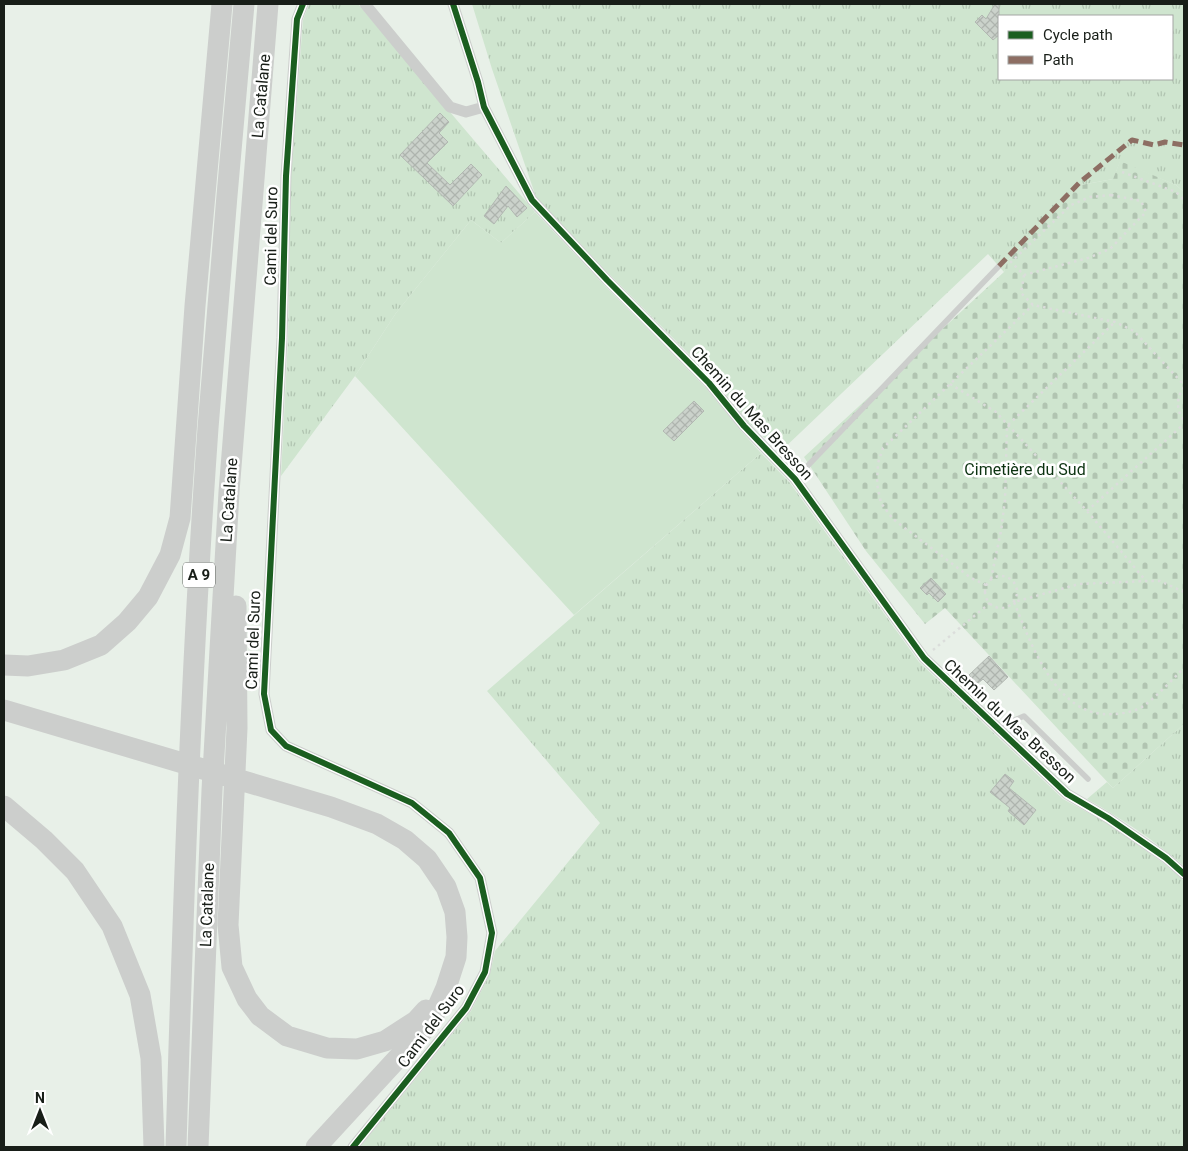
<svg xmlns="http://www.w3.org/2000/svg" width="1188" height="1151" font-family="Roboto,sans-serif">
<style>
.grass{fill:url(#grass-tufts);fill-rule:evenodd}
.cemetery{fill:url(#cemetery-stones)}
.pitch{fill:#cfe5cf}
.building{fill:url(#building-cross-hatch);stroke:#b2b8b2}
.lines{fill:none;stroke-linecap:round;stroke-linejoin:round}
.path{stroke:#dbdddb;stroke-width:2.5;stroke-dasharray:2.5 4;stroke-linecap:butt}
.lane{stroke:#cccecc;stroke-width:5.5}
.street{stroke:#cccecc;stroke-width:11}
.highway{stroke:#cccecc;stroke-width:21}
.quiet{stroke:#8d6e63;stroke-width:5;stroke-dasharray:10 5;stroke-linecap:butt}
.cycleway-casing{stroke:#fff;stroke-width:9}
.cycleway{stroke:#1b5e20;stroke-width:6}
.labels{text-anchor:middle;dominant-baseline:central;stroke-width:5;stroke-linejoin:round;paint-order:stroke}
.shield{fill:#fff;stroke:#5d625d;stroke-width:1}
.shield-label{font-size:15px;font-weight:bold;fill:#181e18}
.street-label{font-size:16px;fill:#181e18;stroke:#fff}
.park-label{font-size:16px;fill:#0c3311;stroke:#fff}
</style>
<defs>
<pattern id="grass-tufts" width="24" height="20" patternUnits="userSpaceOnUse" patternTransform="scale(1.25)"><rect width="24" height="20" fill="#cfe5cf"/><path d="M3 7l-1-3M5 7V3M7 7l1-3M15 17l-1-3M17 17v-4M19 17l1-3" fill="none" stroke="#b1c4b1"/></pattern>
<pattern id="cemetery-stones" width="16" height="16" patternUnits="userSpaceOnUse" patternTransform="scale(1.25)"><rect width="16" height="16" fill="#cfe5cf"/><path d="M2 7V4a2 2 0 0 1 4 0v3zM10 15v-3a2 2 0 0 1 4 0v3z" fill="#b1c4b1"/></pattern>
<pattern id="building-cross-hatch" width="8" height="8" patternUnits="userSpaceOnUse" patternTransform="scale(1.25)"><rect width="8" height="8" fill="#cbd2cb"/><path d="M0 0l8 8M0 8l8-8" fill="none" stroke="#aeb4ae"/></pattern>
</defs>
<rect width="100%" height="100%" fill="#e8f0e8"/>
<path class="grass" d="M309 4H358L535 212 501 243 471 220 396 313 355 376 281 476 288 338 291 177 303 20Z
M472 4H1184V192L1176 185 1120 162 1113 179 1076 186 1008 260 1004 272 988 254 780 452 748 422 714 379 611 276 536 197 492 69ZM999 16H1172V79H999Z
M761 453 790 483 919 662 1063 799 1105 822 1162 862 1184 881V1147H360L471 1011 490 974 495 951 600 823 487 691Z
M1184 724V866C1155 841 1121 818 1087 799L1107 782 1113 788Z"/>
<path class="cemetery" d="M1120 161 1176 185 1184 192V724L1113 788 945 608 925 624 866 551 804 457 1004 272 1008 260 1076 186 1113 179Z"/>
<path class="pitch" d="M535 212 603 284 705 387 740 430 761 453 574 615 355 376 396 313 471 220 501 243Z"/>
<path class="building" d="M995 4H999V35L993 40 975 22 982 15 986 19Z
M440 113 449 122 439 133 448 142 427 163 450 185 471 164 482 175 453 206 400 155Z
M506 186 527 208 517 217 508 206 494 224 484 216Z
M694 401 704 411 674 441 663 431Z
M931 578 946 594 938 602 929 593 927 595 920 588Z
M989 656 1008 677 994 690 983 679 977 684 969 675Z
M1005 774 1014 781 1009 788 1036 810 1024 825 1008 811 1010 808 990 792Z"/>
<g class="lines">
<path class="path" d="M1122 172 1176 192 1184 200
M1111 195 1141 201 1146 212 1110 249 1088 258 1024 275 1011 262 1071 205 1090 197Z
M1024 275 1021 293 1033 305 1115 322 1134 331 1184 385
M950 384 996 412 1087 511 1146 581
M1184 387C1176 399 1176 409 1184 421
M1087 511 1184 424
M985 592a16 16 0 1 1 32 0a16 16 0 1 1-32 0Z
M991 579 1001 531 1005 500 1007 426 1115 322
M986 585 971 578 893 519 881 503 877 484 878 463 883 448 1033 305
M1184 592 1160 581H1146L1079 584 1014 602C1031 644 1057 719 1113 714 1123 714 1137 711 1145 705 1159 694 1172 680 1184 668
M933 650 990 603"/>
<path class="lane" d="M795 479 999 266
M996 728 1024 716 1088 779"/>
<path class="street" d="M303 4 297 19 286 176 282 338 264 694 271 730 286 746 412 803 449 833 480 878 492 933 485 972 466 1008 353 1147
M365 4 450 107 466 112 484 107
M453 4 478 82 484 107 532 200 607 280 709 383 744 426 795 479 924 658 1067 794 1108 818 1166 858 1184 874"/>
<path class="highway" d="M236 606 237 728 228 925 232 967 247 999 260 1016 287 1036 327 1048 357 1049 385 1041 416 1021 426 1010
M4 665 28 666 64 660 101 645 127 622 148 597 170 555 180 518 195 306 222 4
M4 710 331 807 377 824 405 840 427 859 446 887 455 912 457 937 456 957 446 988 431 1022 316 1147
M4 806 44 840 75 871 112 926 140 995 151 1058 154 1147
M176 1147C183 907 191 668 208 428 219 287 231 145 244 4
M198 1147 212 790 229 492 268 4"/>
<path class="quiet" d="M999 266 1079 183 1132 140 1154 145 1165 142 1184 145"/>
<defs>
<path id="cycleway" d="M303 4 297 19 286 176 282 338 264 694 271 730 286 746 412 803 449 833 480 878 492 933 485 972 466 1008 353 1147
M453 4 478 82 484 107 532 200 607 280 709 383 744 426 795 479 924 658 1067 794 1108 818 1166 858 1184 874"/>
</defs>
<use href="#cycleway" class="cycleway-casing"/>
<use href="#cycleway" class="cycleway"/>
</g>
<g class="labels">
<rect class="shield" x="183" y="562.5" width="32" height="25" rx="4"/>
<g class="shield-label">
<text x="199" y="575">A 9</text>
</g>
<g class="street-label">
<text transform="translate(261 96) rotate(-85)">La Catalane</text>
<text transform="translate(271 236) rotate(-89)">Cami del Suro</text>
<text transform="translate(752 413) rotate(48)">Chemin du Mas Bresson</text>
<text transform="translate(229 500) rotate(-86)">La Catalane</text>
<text transform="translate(253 640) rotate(-88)">Cami del Suro</text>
<text transform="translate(1010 721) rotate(43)">Chemin du Mas Bresson</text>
<text transform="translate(207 905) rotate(-88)">La Catalane</text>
<text transform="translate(431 1026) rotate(-53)">Cami del Suro</text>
</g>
<g class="park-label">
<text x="1025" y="469">Cimetière du Sud</text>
</g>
</g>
<rect width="1188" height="1151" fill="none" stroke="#181e18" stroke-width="10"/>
<rect x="998" y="15" width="175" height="65" fill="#ffffff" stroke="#a3a5a3"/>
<rect x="1008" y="31" width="25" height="8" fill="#1b5e20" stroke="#a3a5a3"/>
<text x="1043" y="40" font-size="15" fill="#181e18">Cycle path</text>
<rect x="1008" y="56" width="25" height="8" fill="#8d6e63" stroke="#a3a5a3"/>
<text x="1043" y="65" font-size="15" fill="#181e18">Path</text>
<g transform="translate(40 1111)" stroke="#ffffff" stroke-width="4" paint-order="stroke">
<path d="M0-4L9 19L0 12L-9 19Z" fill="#181e18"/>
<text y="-8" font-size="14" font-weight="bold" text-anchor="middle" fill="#181e18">N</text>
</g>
</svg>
